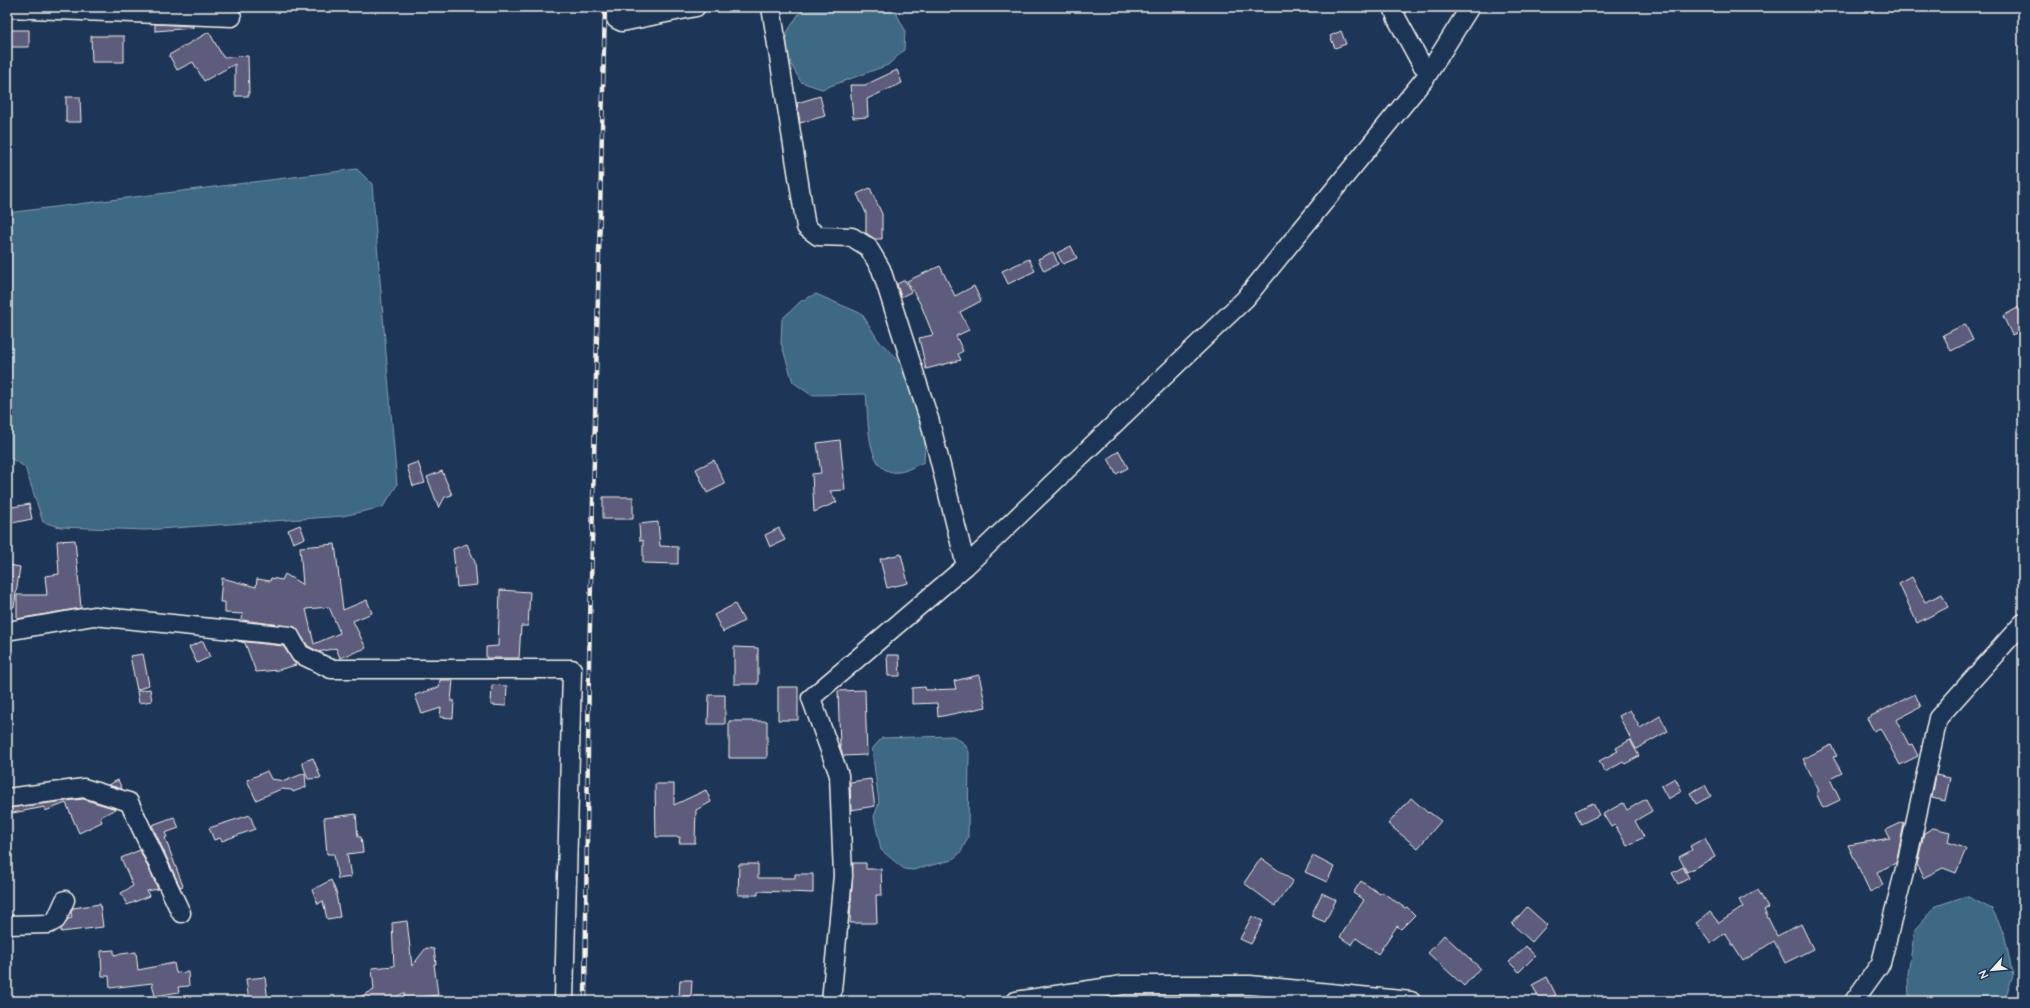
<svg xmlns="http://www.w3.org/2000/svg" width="2030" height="1008" font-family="'Architects Daughter',sans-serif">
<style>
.water{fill:#3e6984;stroke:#879fac}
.building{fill:#5d5b7b;stroke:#f4f1e8;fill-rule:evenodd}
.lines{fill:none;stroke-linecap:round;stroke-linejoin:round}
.minor-casing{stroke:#f4f1e8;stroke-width:21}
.minor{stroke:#1d3557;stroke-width:18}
.rail-casing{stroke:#f4f1e8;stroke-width:4.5}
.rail{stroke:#1d3557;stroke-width:3;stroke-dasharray:9;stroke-linecap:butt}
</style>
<rect width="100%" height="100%" fill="#1d3557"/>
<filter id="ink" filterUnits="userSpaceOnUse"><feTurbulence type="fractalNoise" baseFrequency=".025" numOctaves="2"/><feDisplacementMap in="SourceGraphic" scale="8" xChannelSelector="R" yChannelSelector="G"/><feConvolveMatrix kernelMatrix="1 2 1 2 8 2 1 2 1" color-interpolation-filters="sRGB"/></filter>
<g filter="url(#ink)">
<path class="water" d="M806 7H893L905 30 904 50 888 65 822 89 801 82 788 59 786 34 798 15Z
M357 169 372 184 397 485 383 507 343 516 145 530 60 527 43 522 25 467 7 456V213Z
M816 294 862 314 878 340 913 374 926 423 924 462C917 465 910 469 904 471 864 482 869 416 866 394L811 395 793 382 781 343 782 319 801 301Z
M953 736 964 743 969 752 968 837 961 852 952 860 913 870 904 869 881 850 874 817 879 803 872 749 882 738Z
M1966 896 1992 909 2004 933 2013 976 2004 1001H1909L1908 974 1915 929 1936 906Z"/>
<path class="building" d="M155 24 193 26V28L155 31Z
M8 30H29V47H8Z
M1341 31 1346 44 1335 48 1330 36Z
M209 32 223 57 248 56 249 96H235V64L204 81 193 62 177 70 169 55Z
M91 36H124V62H92Z
M897 70 902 83 867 99 868 117 853 118 850 85H865Z
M820 96 825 116 800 123 797 103Z
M66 97H80L81 122H66Z
M870 188 882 214V239H875L866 233V213L857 194Z
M1071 246 1077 258 1063 264 1057 253Z
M1053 252 1058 264 1044 271 1038 259Z
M1029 259 1035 271 1008 284 1002 271Z
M940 266 955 296 974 286 981 301 960 312 969 330 956 336 963 351 958 354 961 360 926 369 919 338 933 335 921 305 907 281Z
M905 280 911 292 901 297 897 284Z
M2023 305V330L2012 335 2003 316Z
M1965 324 1973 340 1951 351 1943 335Z
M840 440 845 490 830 491 837 502 814 512 812 474 821 473 817 443Z
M1119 451 1128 468 1116 474 1108 458Z
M714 460 725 484 707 493 696 469Z
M418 462 425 483 413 486 407 466Z
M442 471 452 495 445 497 439 508 427 477Z
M603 497H633V519H603Z
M29 504 32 519 7 524V508Z
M658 522 660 546 678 547V564L643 563V540L640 541 639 524Z
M300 525 305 538 293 543 288 530Z
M779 528 785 540 770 547 765 535Z
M75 540 81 608 17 619V595H47L45 576 59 574 57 541Z
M335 544 343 610 367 600 372 613 353 621 366 648 340 658 336 648 319 652 308 646 295 627 242 620 243 614 225 613V602H220L222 578 256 587 257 579 270 581 271 578 282 580 285 574 303 585 300 547ZM329 607 340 633 314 644 306 609Z
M467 544 475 562 477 585 457 587 453 549Z
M901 554 908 583 887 588 880 559Z
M9 565 20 567 14 607 7 606Z
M1912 577 1925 602 1942 594 1948 607 1917 623 1899 584Z
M500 590 530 592 528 626H521L519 658H486V647L498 646Z
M735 604 744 621 723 632 714 615Z
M203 641 210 657 197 663 189 647Z
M238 641 283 646 296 665 278 670 256 672 245 643Z
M734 647 758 648V684H734Z
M143 654 149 685 137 690 130 656Z
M887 655H899L900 676H888Z
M979 675 986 707 938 717 937 703 912 704V688L925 687 926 690 956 689 954 681Z
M440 680H453L451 701H454L453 718 440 717 441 708 422 714 415 695 439 687Z
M492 685 507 686 506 706 491 705Z
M778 687H798V720H778Z
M150 689 152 701 139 703 137 691Z
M865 690 867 755 843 756 840 746 838 691Z
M1915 694 1921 707 1896 720 1909 745 1912 744 1918 756 1900 765 1880 728 1874 731 1867 718Z
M709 695H725V724H708Z
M1630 710 1640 728 1660 716 1668 731 1636 749 1619 716Z
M729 721H767V758H729Z
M1630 740 1639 756 1625 764 1623 762 1605 772 1599 761 1618 751 1616 748Z
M1831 745 1837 756 1833 757 1842 773 1830 779 1840 800 1823 808 1816 793 1819 791 1803 759Z
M313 758 321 778 308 779 302 762Z
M267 771 271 779 285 781 305 773 306 787 293 792 292 790 281 789 256 800 247 780Z
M1936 775 1950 778 1945 801 1932 798Z
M1675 778 1682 791 1668 799 1661 786Z
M871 779 875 806 851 810 850 782Z
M118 780 122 789 108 785Z
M655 784H674V805L706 790 711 802 696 810 695 843H679L680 837H656Z
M1705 785 1711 796 1696 804 1690 793Z
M1411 798 1428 813 1429 812 1441 821 1418 848 1388 824Z
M83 799 116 809 100 817 102 822 79 833 66 803 45 811V807L7 814V808Z
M1646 799 1652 811 1635 821 1644 837 1627 846 1615 825 1611 827 1603 814 1623 803 1627 810Z
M1593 803 1599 815 1581 824 1575 811Z
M356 814 358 837H361L363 852 347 854 351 877 338 879 334 854H327L324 818Z
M250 815 255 829 222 841 220 838 214 840 209 828Z
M174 817 179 828 165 833 167 837 165 838 183 886 180 887 152 825Z
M1903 822 1904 824 1896 863 1877 872 1883 885 1870 892 1848 845 1890 838 1886 830Z
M1933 828 1950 832 1948 842 1966 849 1956 873 1943 868 1923 878 1917 865 1924 833Z
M1705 838 1715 857 1687 872 1679 857 1692 850 1690 846Z
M140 850 158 889 147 891 149 896 127 905 121 893 133 886 121 858Z
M1313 856 1334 867 1327 882 1305 872Z
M1261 858 1293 881 1275 906 1244 883Z
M853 863H866V869H881L882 895H876L877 923H850Z
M739 864H758V878H795V874H813V893L758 891V895H738Z
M1683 867 1689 878 1678 884 1672 873Z
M331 880 337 894H336L340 917 327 919 323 901 318 904 312 890Z
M1361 881 1380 894 1382 892 1405 908 1407 907 1415 915 1401 929 1397 926 1378 954 1356 938 1352 945 1340 937 1364 900 1353 893Z
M1758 890 1768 908 1764 910 1777 936 1801 924 1813 949 1785 963 1774 941 1743 961 1725 933 1711 943 1696 923 1710 912 1719 923 1743 907 1739 900Z
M1322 893 1336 900 1325 922 1311 916Z
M100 904 103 927 61 932V929L68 919 72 918 71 913 73 908Z
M1527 907 1547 925 1532 942 1512 924Z
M1252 916 1263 921 1251 944 1240 939Z
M407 921 412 966 426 948 434 949 436 964H434L438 995 419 997V1001H405L404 993 386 1001H351L374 990 372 968 394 966 392 923Z
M1444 935 1480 968 1464 986 1428 953Z
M1526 946 1535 956 1519 972 1509 962Z
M114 950V955L136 952 138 970 174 963 176 973 188 972 189 986 178 987 179 992 155 996 152 983 110 988 109 976H102L101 951Z
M265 977 268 1001H249L246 979Z
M1547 977 1556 995 1541 1001 1532 985Z
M680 980H692L691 997 679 996Z"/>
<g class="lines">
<defs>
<path id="minor" d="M612 7 616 19 622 22 696 7
M771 7 806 227 818 236 852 237 868 247 881 269 930 422 966 566
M1393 7 1397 19 1422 65
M7 8 232 17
M7 631 94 616 290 636 300 654 331 669H572L564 1001
M7 798 84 788 129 802 181 913
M7 925 49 924 56 920 65 900
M831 1001 843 876 839 775 811 698 966 566 1245 299 1426 77 1470 7
M1016 1001 1123 985H1250L1411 1001
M1854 1001 1881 963 1907 861 1938 718 2023 623"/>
</defs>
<use href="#minor" class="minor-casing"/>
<use href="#minor" class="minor"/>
<defs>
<path id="rail" d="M585 1001 589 664 605 7"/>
</defs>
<use href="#rail" class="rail-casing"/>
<use href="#rail" class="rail"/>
</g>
</g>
<rect width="2030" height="1008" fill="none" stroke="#1d3557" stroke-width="24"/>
<rect x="12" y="12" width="2006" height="984" fill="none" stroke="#f4f1e8" stroke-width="1.5" filter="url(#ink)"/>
<g transform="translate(1992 970) rotate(243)" stroke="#1d3557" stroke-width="3" paint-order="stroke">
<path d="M0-3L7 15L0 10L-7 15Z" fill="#f4f1e8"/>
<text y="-6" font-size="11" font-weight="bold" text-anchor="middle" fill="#f4f1e8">N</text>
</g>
</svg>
